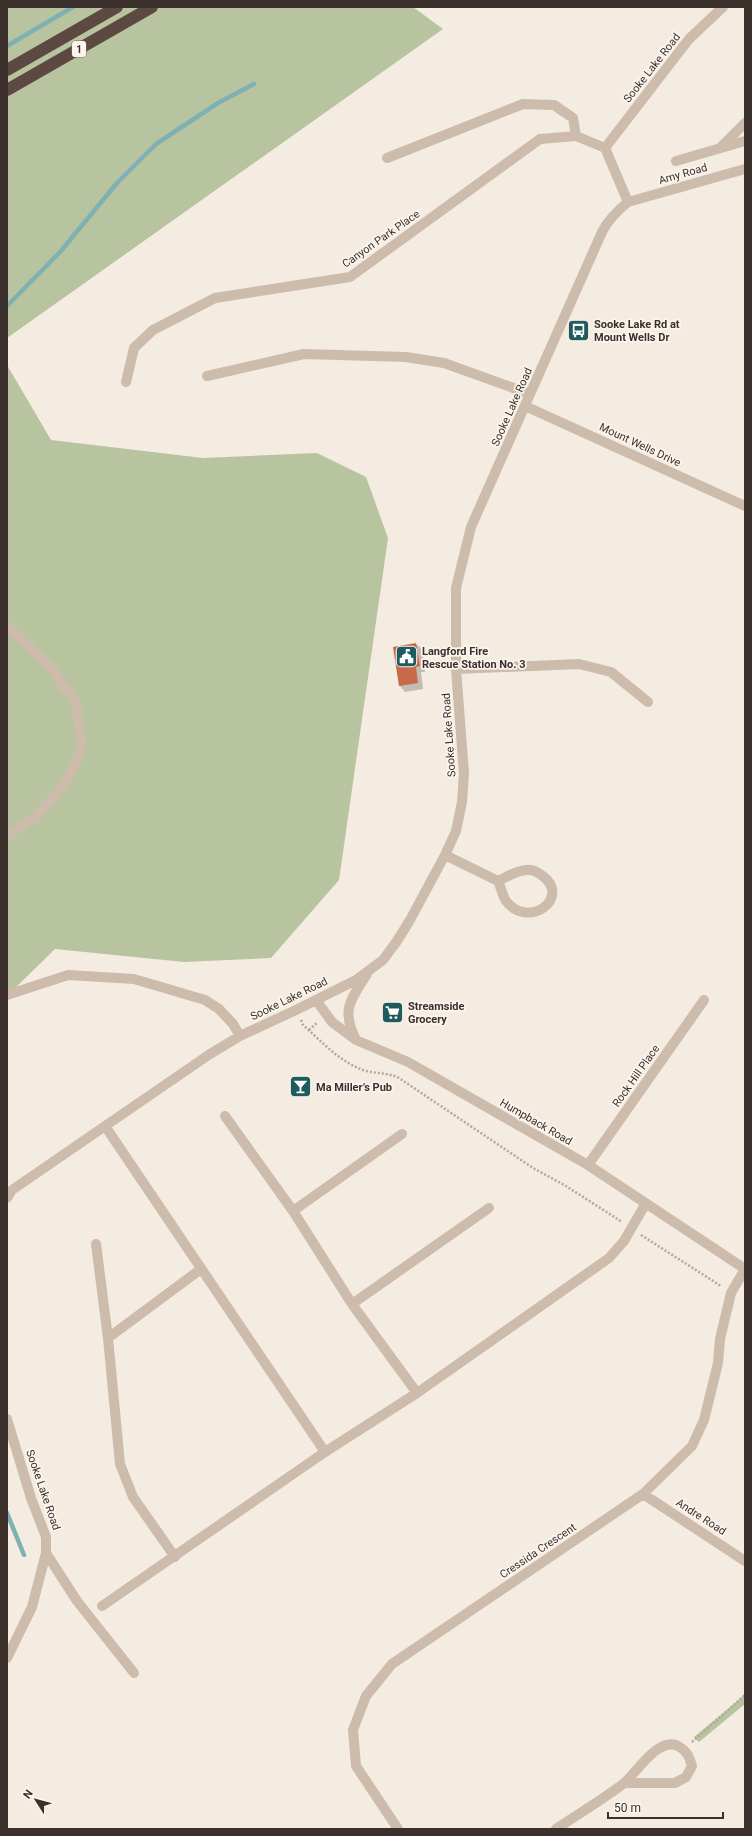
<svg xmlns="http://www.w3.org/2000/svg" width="752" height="1836" font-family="Roboto,sans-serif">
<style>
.green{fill:#b8c4a0}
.shadow{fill:#0003}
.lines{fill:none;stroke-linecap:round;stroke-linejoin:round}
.stream{stroke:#7fb0b2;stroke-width:4.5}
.building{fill:#c8694b}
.path{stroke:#b9a596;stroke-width:2.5;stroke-dasharray:2 2;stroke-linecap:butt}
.minor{stroke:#cdbbac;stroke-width:10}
.highway{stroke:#5c4a42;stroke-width:12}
.labels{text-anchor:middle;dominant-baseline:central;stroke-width:3.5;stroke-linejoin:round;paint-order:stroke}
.shield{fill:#fbf5ee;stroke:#756b66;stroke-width:1}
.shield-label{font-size:10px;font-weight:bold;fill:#3b302b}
.street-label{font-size:11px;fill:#3b302b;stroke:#fbf5ee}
.poi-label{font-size:11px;font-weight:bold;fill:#3b302b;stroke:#fbf5ee;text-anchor:start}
</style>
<rect width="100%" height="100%" fill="#f4ebe1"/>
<path class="green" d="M7 7H413L443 29 7 338Z
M7 365 51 440 203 458 317 453 366 477 388 538 339 880 271 958 184 962 55 949 7 996Z
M745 1692V1704L699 1742 694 1737 741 1698Z"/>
<path class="shadow" d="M416 644 422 649 425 672H421L423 689 405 692 400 686 394 648Z"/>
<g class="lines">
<path class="stream" d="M7 46 73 7
M7 306 60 252 117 183 156 144 218 103 254 84
M7 1513 24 1555"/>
</g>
<path class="building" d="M416 643 420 666 416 667 418 683 399 686 393 647Z"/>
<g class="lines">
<path class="path" d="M301 1020 303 1025C322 1042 339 1061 363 1070 375 1074 387 1072 399 1078L533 1168 566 1186 622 1222
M309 1030 318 1022
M641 1235 721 1286
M692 1742 745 1695"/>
<path class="minor" d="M721 147 745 123
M605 148 689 39 723 7
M387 158 523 104 554 105 573 118 576 136
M676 161 745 141
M207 376 304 354 406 357 444 363 530 394
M126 382 134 348 153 330 215 298 350 277 540 139 576 136 605 148 628 202
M525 406 745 506
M7 626 51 668 75 701 82 742 75 767 57 794 33 819 7 836
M456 669 579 664 611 672 648 702
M445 855 498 881C501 887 502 895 506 901 529 930 570 898 544 877 539 873 533 869 527 870 517 870 507 877 498 881
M7 995 68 975 134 979 205 1000 219 1009 233 1024 240 1036
M316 1000 332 1022 356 1040 408 1062 588 1165 745 1269
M356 1040C341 1009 350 1001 367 974
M225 1116 293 1211 352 1304 417 1393
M105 1126 325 1452
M588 1165 704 1000
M7 1198 12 1190 210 1054 240 1036 296 1010 356 980 383 960 397 941 410 920 445 855 456 831 462 802 464 773 456 669V588L471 527 602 232C608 220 617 211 628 202L745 169
M293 1211 402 1134
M96 1244 108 1338 120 1464 133 1497 175 1557
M352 1304 489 1208
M108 1338 201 1269
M7 1419 31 1498 46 1537V1553L32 1607 7 1658
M643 1494 745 1561
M46 1553 77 1601 134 1673
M102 1606 325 1452 417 1393 609 1258 624 1241 646 1203
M398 1829 356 1766 353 1730 366 1696 392 1664 643 1494 692 1446 704 1420 718 1363 720 1339 731 1293 745 1269
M556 1829C578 1814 602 1800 623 1784 636 1774 658 1736 678 1746 687 1751 689 1756 692 1766L686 1777 675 1783H624"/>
<path class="highway" d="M7 70 117 7
M7 90 152 7"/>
</g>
<defs>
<symbol id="bus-square" viewBox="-11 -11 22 22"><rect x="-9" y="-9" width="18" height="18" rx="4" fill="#1f5a5e" stroke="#fbf5ee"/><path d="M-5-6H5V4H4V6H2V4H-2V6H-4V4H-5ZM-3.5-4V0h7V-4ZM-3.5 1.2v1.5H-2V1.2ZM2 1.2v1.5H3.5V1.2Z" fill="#fff"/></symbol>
<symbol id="civic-square" viewBox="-11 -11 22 22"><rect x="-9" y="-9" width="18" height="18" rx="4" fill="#1f5a5e" stroke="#fbf5ee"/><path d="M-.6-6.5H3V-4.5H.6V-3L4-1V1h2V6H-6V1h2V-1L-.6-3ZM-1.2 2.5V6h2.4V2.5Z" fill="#fff"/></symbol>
<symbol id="supermarket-square" viewBox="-11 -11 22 22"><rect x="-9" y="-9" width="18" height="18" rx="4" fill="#1f5a5e" stroke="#fbf5ee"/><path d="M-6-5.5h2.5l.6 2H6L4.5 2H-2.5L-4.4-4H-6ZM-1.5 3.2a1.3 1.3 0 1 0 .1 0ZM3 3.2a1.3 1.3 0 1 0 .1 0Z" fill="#fff"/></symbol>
<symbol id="bar-square" viewBox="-11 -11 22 22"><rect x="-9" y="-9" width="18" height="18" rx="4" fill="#1f5a5e" stroke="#fbf5ee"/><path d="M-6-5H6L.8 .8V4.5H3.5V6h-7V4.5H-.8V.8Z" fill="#fff"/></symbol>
</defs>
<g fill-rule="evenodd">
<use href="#bus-square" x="566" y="318" width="25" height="25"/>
<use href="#civic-square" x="394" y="644" width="25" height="25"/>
<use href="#supermarket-square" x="380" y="1000" width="25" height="25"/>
<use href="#bar-square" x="288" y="1074" width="25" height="25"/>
</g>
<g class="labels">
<rect class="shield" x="72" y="41" width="14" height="16" rx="3"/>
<g class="shield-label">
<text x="79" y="49">1</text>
</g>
<g class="street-label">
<text transform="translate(652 68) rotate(-52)">Sooke Lake Road</text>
<text transform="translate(683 174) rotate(-16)">Amy Road</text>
<text transform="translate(381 239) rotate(-35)">Canyon Park Place</text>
<text transform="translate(512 407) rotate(-66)">Sooke Lake Road</text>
<text transform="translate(640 445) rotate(25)">Mount Wells Drive</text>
<text transform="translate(449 735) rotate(-94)">Sooke Lake Road</text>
<text transform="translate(289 999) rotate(-26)">Sooke Lake Road</text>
<text transform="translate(636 1076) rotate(-55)">Rock Hill Place</text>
<text transform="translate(536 1122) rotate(30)">Humpback Road</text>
<text transform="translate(43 1490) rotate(71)">Sooke Lake Road</text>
<text transform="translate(701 1517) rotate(33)">Andre Road</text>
<text transform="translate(538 1551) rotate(-34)">Cressida Crescent</text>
</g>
<g class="poi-label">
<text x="594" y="324">Sooke Lake Rd at<tspan x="594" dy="13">Mount Wells Dr</tspan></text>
<text x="422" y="651">Langford Fire<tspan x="422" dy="13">Rescue Station No. 3</tspan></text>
<text x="408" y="1006">Streamside<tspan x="408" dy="13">Grocery</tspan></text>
<text x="316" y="1087">Ma Miller’s Pub</text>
</g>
</g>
<rect width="752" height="1836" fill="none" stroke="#3b302b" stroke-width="16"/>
<g transform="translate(36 1800) rotate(306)" stroke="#fbf5ee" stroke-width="3" paint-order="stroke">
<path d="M0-3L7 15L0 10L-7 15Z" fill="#3b302b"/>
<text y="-6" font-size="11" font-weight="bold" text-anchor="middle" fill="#3b302b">N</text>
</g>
<path d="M608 1812v6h115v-6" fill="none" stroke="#3b302b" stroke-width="2"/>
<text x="614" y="1812" font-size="12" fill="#3b302b" stroke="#fbf5ee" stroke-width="3" paint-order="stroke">50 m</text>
</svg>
